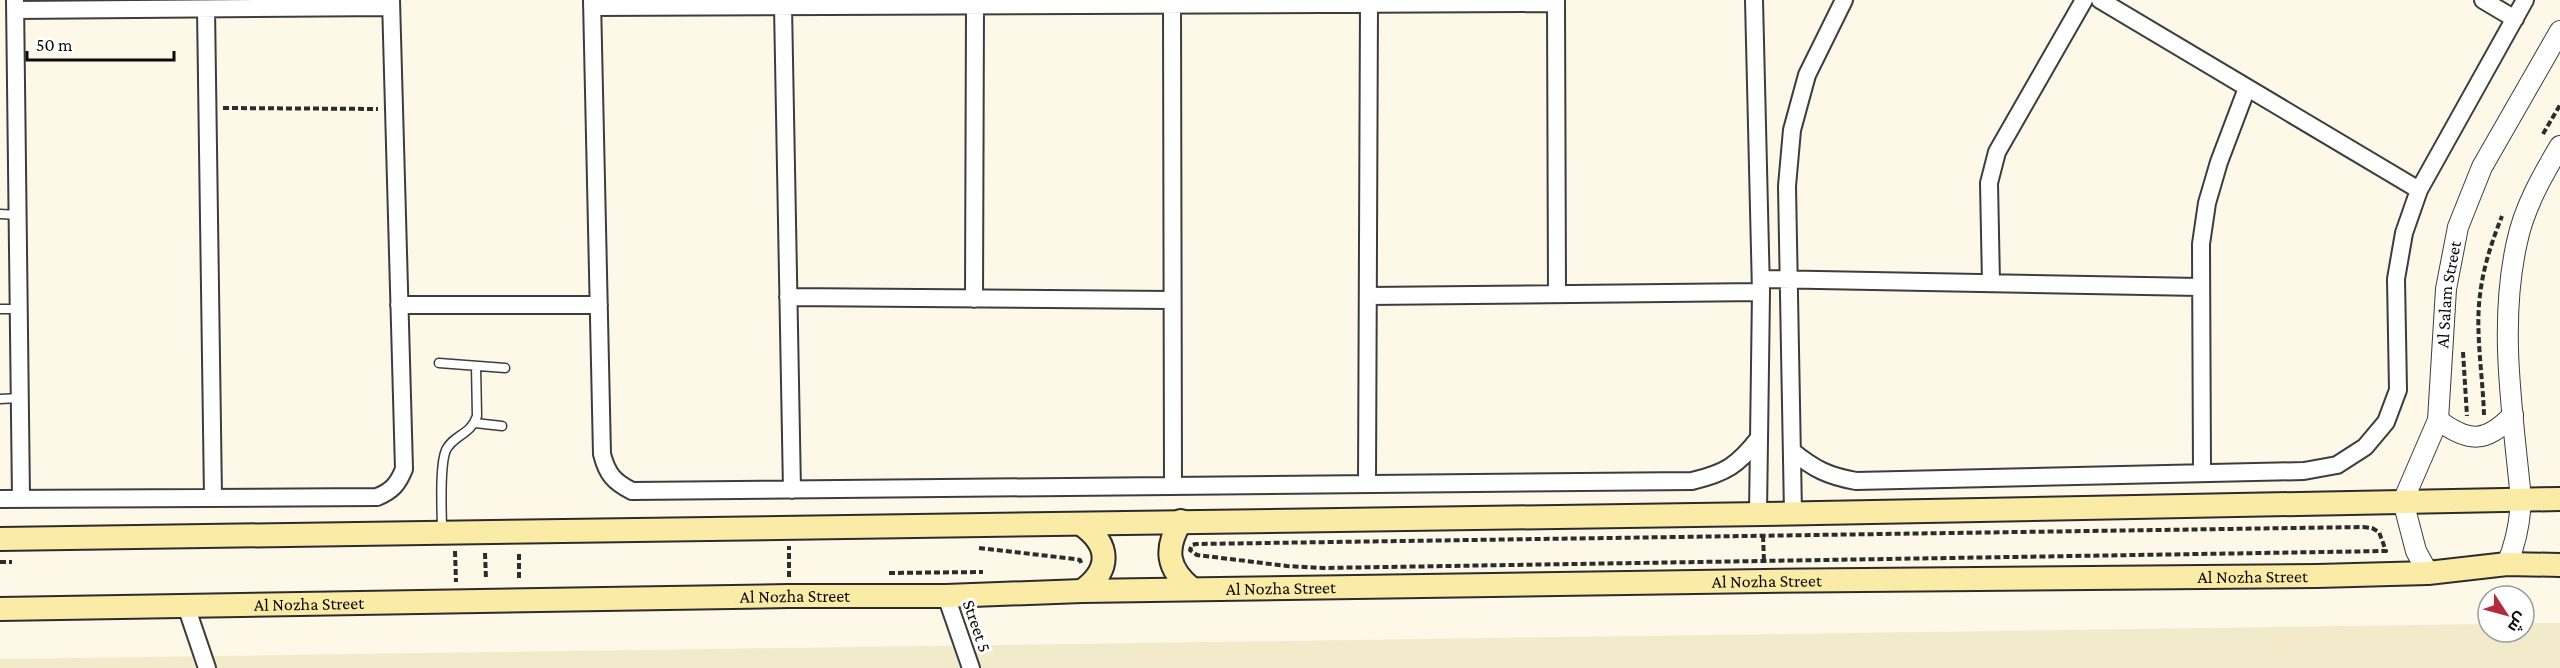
<svg xmlns="http://www.w3.org/2000/svg" width="2560" height="668" font-family="'Crimson Pro',Cairo,serif">
<style>
.farmland{fill:#f1ebcb}
.lines{fill:none;stroke-linecap:round;stroke-linejoin:round}
.service-casing{stroke:#3d3d3d;stroke-width:11}
.minor-casing{stroke:#3d3d3d;stroke-width:20}
.tertiary-casing{stroke:#3d3d3d;stroke-width:22}
.secondary-casing{stroke:#2c2c2c;stroke-width:26}
.path{stroke:#2c2c2c;stroke-width:4;stroke-dasharray:6 3;stroke-linecap:butt}
.service{stroke:#fff;stroke-width:8}
.minor{stroke:#fff;stroke-width:16}
.tertiary{stroke:#fff;stroke-width:20}
.secondary{stroke:#faeba7;stroke-width:22}
.labels{text-anchor:middle;dominant-baseline:central;stroke-width:6;stroke-linejoin:round;paint-order:stroke}
.street-label{font-size:18px;fill:#0a0a0a;stroke:#fff}
</style>
<rect width="100%" height="100%" fill="#fef8e9"/>
<path class="farmland" d="M2524 623H2560V668H0V659L2488 624V632H2524Z"/>
<g class="lines">
<defs>
<path id="service" d="M0 214 18 215
M0 309H19
M439 363 505 368
M0 399 20 398
M475 423 502 426
M442 531C442 513 439 466 446 450 454 434 470 436 477 416L476 366"/>
<path id="minor" d="M15 0 21 498
M592 0 602 454C607 474 614 482 632 491L1692 481C1726 473 1738 465 1759 438
M1556 0 1557 294
M1754 0 1761 292 1758 514
M2100 0 2419 190
M2483 0 2515 19
M1172 5 1173 485
M783 6 792 490
M592 7 1556 3
M206 9 213 497
M15 10 391 7
M1761 279 2200 287
M1991 283 1989 183 1997 152 2084 0
M1368 296 1761 292
M788 297 1172 300
M974 299 975 5
M399 305H599
M1792 451C1814 469 1828 476 1856 481L2304 471 2337 465 2365 447 2386 422 2398 390 2396 279 2404 233 2419 190 2525 0
M2202 472 2201 244 2207 203 2219 162 2247 88
M1367 483 1369 4
M0 499 377 497C392 491 398 484 404 469L391 0
M1793 513 1787 186 1792 130 1807 75 1844 0
M946 596 971 668
M186 606 207 668"/>
<g id="tertiary">
<path d="M2438 420C2469 443 2486 443 2513 415"/>
<path d="M2507 564C2516 543 2520 523 2521 499 2513 415 2498 326 2517 242 2524 208 2542 176 2560 146"/>
<path id="s1" d="M2428 573 2416 551 2403 501 2438 420 2446 289 2458 227 2482 167 2560 31"/>
</g>
<g id="secondary">
<path d="M1181 521C1164 549 1167 569 1192 589"/>
<path d="M1081 524C1111 545 1111 570 1082 591"/>
<path d="M0 539 1763 514 2560 499"/>
<path id="s2" d="M0 609 788 596H946L1082 591 1764 581 2317 576 2428 573 2507 564 2560 565"/>
</g>
</defs>
<use href="#service" class="service-casing"/>
<use href="#minor" class="minor-casing"/>
<use href="#tertiary" class="tertiary-casing"/>
<use href="#secondary" class="secondary-casing"/>
<path class="path" d="M223 108 378 109
M2543 134 2560 105
M2463 352 2467 416
M2484 415C2483 378 2475 331 2480 295 2483 268 2492 241 2502 216
M2363 527 2372 528 2379 532 2386 551 1323 568 1287 566 1197 555 1190 550 1192 545 1196 544Z
M1763 536 1764 561
M979 548 1075 559 1080 560 1082 565
M455 551 456 582
M485 553 486 579
M0 562H12
M889 573 983 572
M789 577V546
M519 578V552"/>
<use href="#service" class="service"/>
<use href="#minor" class="minor"/>
<use href="#tertiary" class="tertiary"/>
<use href="#secondary" class="secondary"/>
</g>
<g class="labels">
<g class="street-label">
<text stroke="none"><textPath href="#s1" startOffset="291">Al Salam Street</textPath></text>
<text stroke="none"><textPath href="#s2" startOffset="2253">Al Nozha Street</textPath></text>
<text stroke="none"><textPath href="#s2" startOffset="1767">Al Nozha Street</textPath></text>
<text stroke="none"><textPath href="#s2" startOffset="1281">Al Nozha Street</textPath></text>
<text stroke="none"><textPath href="#s2" startOffset="795">Al Nozha Street</textPath></text>
<text stroke="none"><textPath href="#s2" startOffset="309">Al Nozha Street</textPath></text>
<text transform="translate(977 626) rotate(71)">Street 5</text>
</g>
</g>
<g transform="translate(2506 614) rotate(126)"><circle r="28" fill="#ffffff" stroke="#9d9d9d" stroke-width="1.5"/>
<path d="M0-4.5L10 22L0 15L-10 22Z" fill="#b12c3c"/>
<text y="-9" font-size="16" font-weight="bold" text-anchor="middle" fill="#0a0a0a">ش</text>
</g>
<path d="M27 51v9h147v-9" fill="none" stroke="#0a0a0a" stroke-width="3"/>
<text x="36" y="51" font-size="18" fill="#0a0a0a" stroke="#ffffff" stroke-width="4.5" paint-order="stroke">50 m</text>
</svg>
